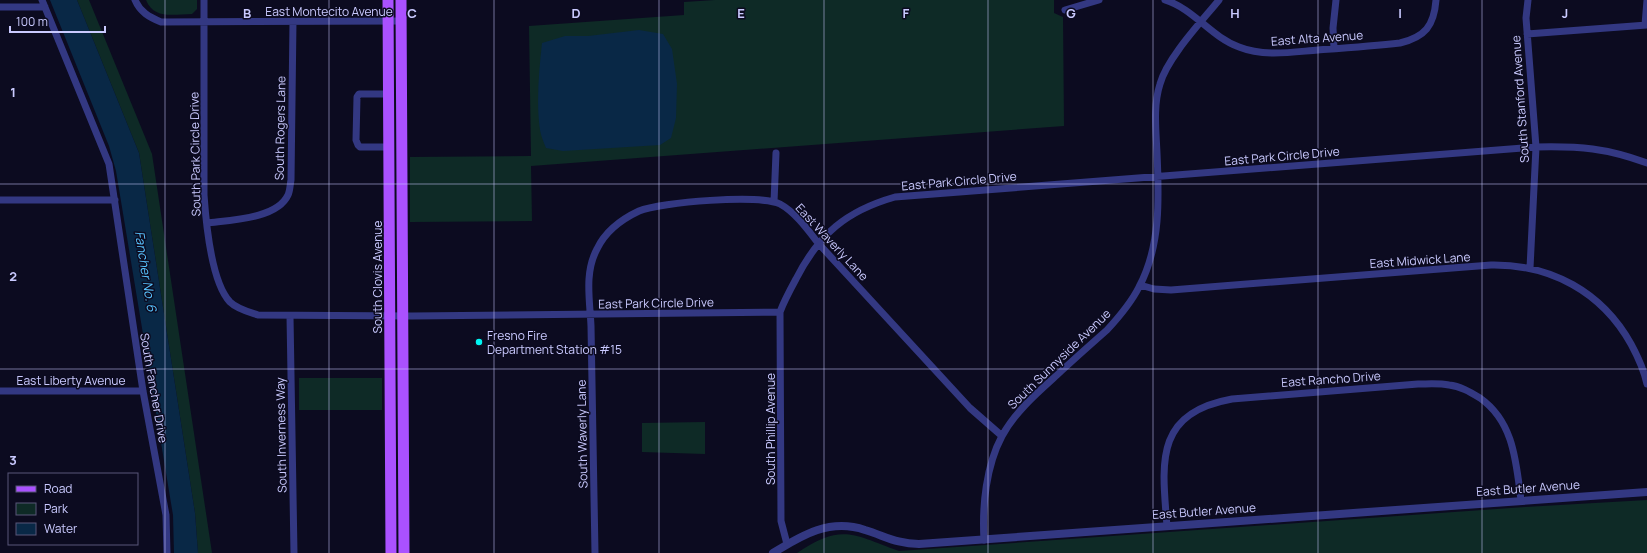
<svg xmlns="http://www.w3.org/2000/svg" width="1647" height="553" font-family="Manrope,sans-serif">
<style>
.green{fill:#0e2a26}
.water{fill:#092846}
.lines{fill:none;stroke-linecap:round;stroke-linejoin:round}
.minor{stroke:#333882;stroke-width:7}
.tertiary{stroke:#333882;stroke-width:8}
.primary{stroke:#aa51ff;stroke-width:11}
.grid{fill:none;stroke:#cacaff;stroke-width:1;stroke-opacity:0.55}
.poi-dot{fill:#00f5f2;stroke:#0c0b20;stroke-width:1.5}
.labels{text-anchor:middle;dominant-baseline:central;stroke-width:3;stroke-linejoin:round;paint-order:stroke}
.street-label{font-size:12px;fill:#cacaff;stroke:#0c0b20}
.poi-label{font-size:12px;fill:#cacaff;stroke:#0c0b20;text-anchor:start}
.water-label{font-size:13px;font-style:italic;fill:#58c4ff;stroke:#0c0b20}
.grid-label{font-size:13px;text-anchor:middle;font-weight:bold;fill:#cacaff;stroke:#0c0b20;stroke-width:3;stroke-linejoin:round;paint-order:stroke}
</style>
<rect width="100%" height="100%" fill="#0c0b20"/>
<path class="green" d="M77 0H89L152 154 212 553H198L195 513 139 153Z
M146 0H197V9L192 14C174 14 154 20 146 0Z
M715 0H1054V13L1063 17 1064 126 531 166 532 221 410 222V157L531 156 529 26 684 15V2Z
M299 378H382V410H299Z
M705 422V454L642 452V423Z
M1647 500V553H797C842 523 852 534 899 551L1525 507Z"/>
<path class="water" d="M50 0H77L139 153 195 513 198 553H174L173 515 116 171 109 146Z
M639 30 663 34 672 49 677 84 676 118 671 138 660 145 563 151 546 148C544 143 541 136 540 130 536 102 539 71 542 43L565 36H588Z"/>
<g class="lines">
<path class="minor" d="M42 0 109 164 143 391 166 515 167 553
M135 0C140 12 149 17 161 22L401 21
M204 0V195C206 223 211 282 230 302 237 309 249 312 258 315L412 316 780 312C784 301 790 290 796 279 819 234 846 211 895 197L1536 147C1580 146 1606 148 1647 163
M1165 0C1194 9 1211 37 1239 47 1264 57 1292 52 1318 50 1345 48 1373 46 1400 43 1425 37 1434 26 1436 0
M1528 0 1526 18 1536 147 1530 268
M0 7H45
M1065 10 1099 0
M1645 25 1647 0
M1527 34 1647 25
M1334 49 1333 28 1336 0
M389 94H359L357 97 356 140 358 145 360 147H389
M0 200H115
M774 202 776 153
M207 223C230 220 277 219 288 195 290 191 290 185 291 180L293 21
M1140 285 1154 289 1171 290 1491 265C1551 264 1602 292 1631 344 1638 357 1644 370 1647 384
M780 312 781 521 787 544
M290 316 294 553
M0 391H143
M1167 526C1162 463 1154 413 1232 399L1418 384C1428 384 1439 383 1449 385 1460 386 1470 392 1480 398 1514 422 1516 462 1521 500
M984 540C982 506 986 466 1002 436 1015 412 1037 393 1057 375 1073 360 1090 345 1107 330 1119 317 1131 303 1139 287 1161 246 1159 197 1157 153 1156 130 1153 106 1160 84 1167 58 1202 21 1219 0
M595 553 591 326C590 301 584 273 597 249 605 232 622 219 639 211 660 202 761 194 780 204 795 212 808 230 818 243L970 408 1002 436"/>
<path class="tertiary" d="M773 553C802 535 830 518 865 530 885 536 897 544 919 544L1647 492"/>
<path class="primary" d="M388 0 391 553
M401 0 404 553"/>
</g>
<path class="grid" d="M165 0V553M329 0V553M494 0V553M659 0V553M824 0V553M988 0V553M1153 0V553M1318 0V553M1482 0V553M0 184H1647M0 369H1647"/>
<circle class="poi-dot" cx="479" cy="342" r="4"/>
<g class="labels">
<g class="street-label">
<text x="329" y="11">East Montecito Avenue</text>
<text transform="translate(1317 38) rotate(-4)">East Alta Avenue</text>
<text transform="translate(1520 99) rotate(-94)">South Stanford Avenue</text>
<text transform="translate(280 128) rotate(-89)">South Rogers Lane</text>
<text transform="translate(195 154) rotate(-91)">South Park Circle Drive</text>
<text transform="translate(1282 156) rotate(-5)">East Park Circle Drive</text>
<text transform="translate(959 181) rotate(-5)">East Park Circle Drive</text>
<text transform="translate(832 242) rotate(47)">East Waverly Lane</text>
<text transform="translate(1420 260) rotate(-4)">East Midwick Lane</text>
<text transform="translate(377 277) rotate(-90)">South Clovis Avenue</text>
<text transform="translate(656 303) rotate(-1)">East Park Circle Drive</text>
<text transform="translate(1059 359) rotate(-44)">South Sunnyside Avenue</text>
<text transform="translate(1331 379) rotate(-4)">East Rancho Drive</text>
<text x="71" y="380">East Liberty Avenue</text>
<text transform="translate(154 388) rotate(80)">South Fancher Drive</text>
<text transform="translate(770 429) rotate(-90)">South Phillip Avenue</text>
<text transform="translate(582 434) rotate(-91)">South Waverly Lane</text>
<text transform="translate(281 435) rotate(-91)">South Inverness Way</text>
<text transform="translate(1528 488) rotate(-4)">East Butler Avenue</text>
<text transform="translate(1204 511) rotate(-4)">East Butler Avenue</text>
</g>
<g class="poi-label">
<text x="487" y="335">Fresno Fire<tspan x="487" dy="14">Department Station #15</tspan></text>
</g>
<g class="water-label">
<text transform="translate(146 271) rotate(81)">Fancher No. 6</text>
</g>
</g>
<g class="grid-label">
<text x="247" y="18">B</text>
<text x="412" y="18">C</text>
<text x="576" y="18">D</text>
<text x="741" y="18">E</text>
<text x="906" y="18">F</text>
<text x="1071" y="18">G</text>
<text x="1235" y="18">H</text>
<text x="1400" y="18">I</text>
<text x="1565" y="18">J</text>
<text x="13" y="97">1</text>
<text x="13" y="281">2</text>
<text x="13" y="465">3</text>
</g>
<rect x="8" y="473" width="130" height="72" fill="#0c0b20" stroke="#585779"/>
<rect x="16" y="486" width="20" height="6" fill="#aa51ff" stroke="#585779"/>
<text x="44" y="493" font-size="12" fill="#cacaff">Road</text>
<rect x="16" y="503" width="20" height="12" fill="#0e2a26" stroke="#585779"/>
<text x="44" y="513" font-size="12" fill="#cacaff">Park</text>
<rect x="16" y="523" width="20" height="12" fill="#092846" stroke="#585779"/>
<text x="44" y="533" font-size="12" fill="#cacaff">Water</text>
<path d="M10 26v6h95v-6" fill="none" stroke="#cacaff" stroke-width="2"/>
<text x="16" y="26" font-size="12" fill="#cacaff" stroke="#0c0b20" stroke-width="3" paint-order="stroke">100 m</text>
</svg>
